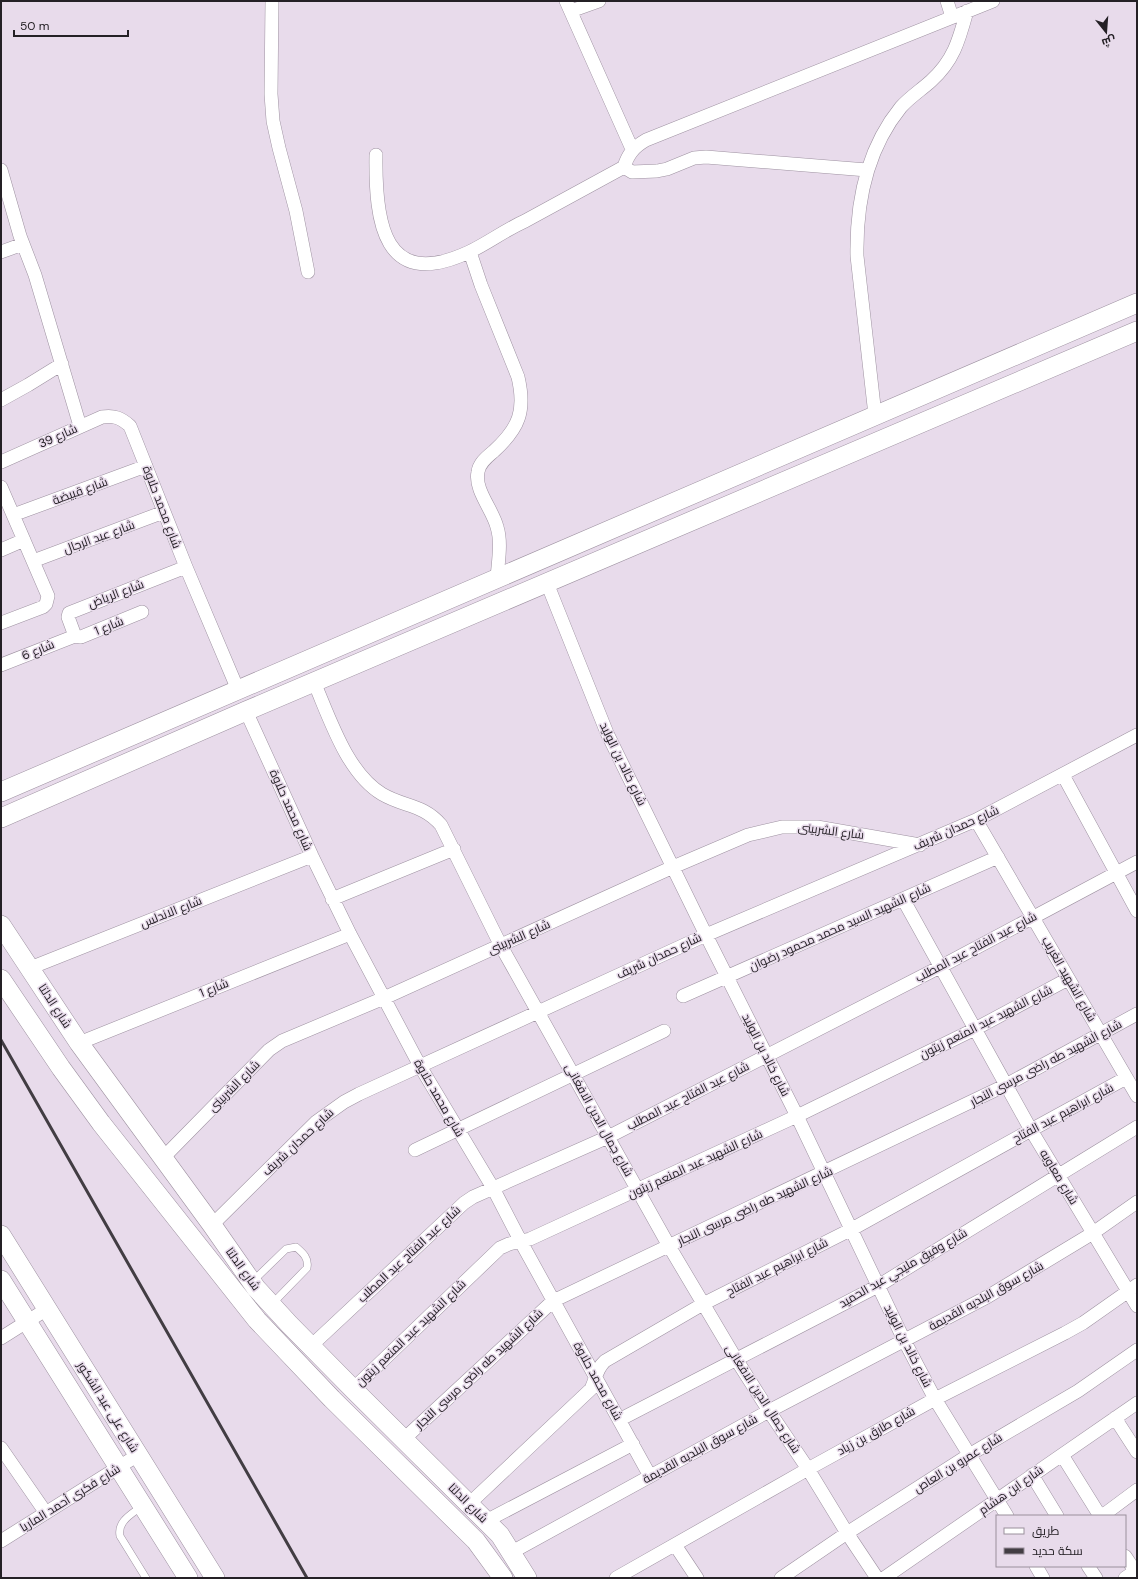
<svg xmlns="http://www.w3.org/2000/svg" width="1138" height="1579" font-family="'DM Sans',Cairo,sans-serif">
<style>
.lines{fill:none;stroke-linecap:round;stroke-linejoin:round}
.lane-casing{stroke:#9e92a1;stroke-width:8}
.street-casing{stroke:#9e92a1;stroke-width:14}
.secondary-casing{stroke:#9e92a1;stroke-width:20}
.lane{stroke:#fff;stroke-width:7}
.street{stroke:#fff;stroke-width:13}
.secondary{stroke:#fff;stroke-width:19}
.rail{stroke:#423d43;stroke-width:3}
.labels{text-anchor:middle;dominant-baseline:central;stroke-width:3;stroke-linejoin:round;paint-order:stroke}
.street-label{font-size:12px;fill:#242025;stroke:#e8dbeb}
</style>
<rect width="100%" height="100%" fill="#e8dbeb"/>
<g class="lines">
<defs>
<path id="lane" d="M253 1281 286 1249 296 1247C303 1253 309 1258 307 1268L271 1305
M142 1506C132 1514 117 1521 120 1536L146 1578"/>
<path id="street" d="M272 1 271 94 273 121 279 148 296 211 308 272
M566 1 632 149
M947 1 952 17
M571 11 599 1
M376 155C375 222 383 292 469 252 488 243 505 230 525 221L624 167 632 172 657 171 667 169 694 158 706 157 867 170
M624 167C628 154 634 147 646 140L993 1
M1 170 20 236 35 275 80 426
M1 252 23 244
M470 252 481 285 518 377C526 411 519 428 494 451 487 457 479 463 478 472 474 490 493 510 497 527 502 543 498 562 497 579
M1 400 28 385 62 364
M875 415 857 256C856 202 866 150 901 107 910 97 921 90 931 81 954 60 959 40 967 11
M1 462 102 417C114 415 121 418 130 426L186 567 238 690
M1 487 48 596 46 604 43 607 1 623
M13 515 146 466
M1 550 24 540
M33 561 164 512
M547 583 607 733 706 935 797 1116 904 1340 935 1399 1007 1516
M75 636 68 617 69 613 186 567
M75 636 81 637 142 612
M1 665 75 636
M314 682C330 719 347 773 382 794 404 807 423 804 441 825L501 946 669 1246 736 1359 769 1411 808 1469 847 1533 877 1578
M246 711 312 856 350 934 420 1066 493 1188 521 1242 650 1476
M1063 775 1137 911
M976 820 1137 1096
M332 899 454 849
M903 899 1031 1130 1137 1306
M30 968 312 856
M683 996 998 857
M79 1043 350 934
M415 1150 664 1031
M163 1158 269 1050 282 1041 384 998 673 867 748 835 782 827H817L920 845
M212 1225 316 1122 344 1102 359 1094 706 935 976 820 1137 735
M1 1338 47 1309
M311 1346 464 1203 473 1197 608 1137 940 967 1137 862
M353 1389 500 1248 509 1244 530 1239 797 1116 975 1029 1068 979
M1115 1418 1137 1452
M619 1420 878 1286 1137 1127
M404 1439 553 1301 1006 1085 1137 1014
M1 1448 46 1513
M1062 1455 1100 1516
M1032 1475 1057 1516
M469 1504 591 1389C596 1379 596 1369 605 1361L703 1304 852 1229 1031 1130 1126 1078
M1102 1516 1137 1490
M486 1521 633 1444
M1 1541 138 1455
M675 1545 697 1578
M512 1552 769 1411 987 1297 1093 1233 1137 1202
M1125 1556 1137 1574
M1036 1566 1043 1578
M1088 1566 1096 1578
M616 1578 808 1469 935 1399 1065 1333 1083 1323 1137 1285
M781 1578 847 1533 969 1455 1078 1391 1137 1350
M884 1578 1137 1403
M1125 1578 1137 1570"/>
<path id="secondary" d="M1 792 1137 303
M1 818 246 711 1137 331
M1 925 79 1043 212 1225 256 1288 289 1324 353 1389 500 1535 527 1578
M1 979 61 1068 101 1123 257 1320 332 1399 476 1541 503 1578
M1 1235 215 1578
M1 1280 188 1578"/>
</defs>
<use href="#lane" class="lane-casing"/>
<use href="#street" class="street-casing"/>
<use href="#secondary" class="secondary-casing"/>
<use href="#lane" class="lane"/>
<use href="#street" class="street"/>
<use href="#secondary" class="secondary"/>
<path class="rail" d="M1 1040 307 1578"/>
</g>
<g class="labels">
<g class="street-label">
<text transform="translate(58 436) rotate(-24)">شارع 39</text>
<text transform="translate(80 491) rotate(-20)">شارع قبيضة</text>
<text transform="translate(162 507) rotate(69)">شارع محمد حلاوة</text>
<text transform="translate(99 537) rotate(-20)">شارع عبد الرجال</text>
<text transform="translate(116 594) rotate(-21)">شارع الرياض</text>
<text transform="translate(109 626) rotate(-22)">شارع 1</text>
<text transform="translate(38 650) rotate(-22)">شارع 6</text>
<text transform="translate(623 764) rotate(64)">شارع خالد بن الوليد</text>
<text transform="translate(291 810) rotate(66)">شارع محمد حلاوة</text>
<text transform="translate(956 828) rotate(-24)">شارع حمدان شريف</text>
<text transform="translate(831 831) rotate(7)">شارع الشربينى</text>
<text transform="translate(171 912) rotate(-22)">شارع الاندلس</text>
<text transform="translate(840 927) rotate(-24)">شارع الشهيد السيد محمد محمود رضوان</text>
<text transform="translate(519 937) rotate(-24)">شارع الشربينى</text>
<text transform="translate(976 947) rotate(-28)">شارع عبد الفتاح عبد المطلب</text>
<text transform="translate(659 956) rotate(-25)">شارع حمدان شريف</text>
<text transform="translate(1069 979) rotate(60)">شارع الشهيد الغريب</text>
<text transform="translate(214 988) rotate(-22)">شارع 1</text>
<text transform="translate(55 1006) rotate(57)">شارع الدلتا</text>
<text transform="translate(986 1022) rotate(-27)">شارع الشهيد عبد المنعم زيتون</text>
<text transform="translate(766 1055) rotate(63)">شارع خالد بن الوليد</text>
<text transform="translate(1046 1063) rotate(-28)">شارع الشهيد طه راضى مرسى النجار</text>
<text transform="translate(234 1086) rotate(-45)">شارع الشربينى</text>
<text transform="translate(688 1096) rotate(-27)">شارع عبد الفتاح عبد المطلب</text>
<text transform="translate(439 1098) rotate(60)">شارع محمد حلاوة</text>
<text transform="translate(1063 1113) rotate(-28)">شارع ابراهيم عبد الفتاح</text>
<text transform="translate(599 1120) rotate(61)">شارع جمال الدين الافغانى</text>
<text transform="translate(298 1142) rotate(-43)">شارع حمدان شريف</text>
<text transform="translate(695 1164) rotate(-25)">شارع الشهيد عبد المنعم زيتون</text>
<text transform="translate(1059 1177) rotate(59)">شارع معاويه</text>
<text transform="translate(755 1206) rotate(-25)">شارع الشهيد طه راضى مرسى النجار</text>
<text transform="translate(409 1254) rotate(-43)">شارع عبد الفتاح عبد المطلب</text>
<text transform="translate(777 1267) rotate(-27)">شارع ابراهيم عبد الفتاح</text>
<text transform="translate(903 1268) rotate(-30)">شارع وفيق مليجي عبد الحميد</text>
<text transform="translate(243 1269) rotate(54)">شارع الدلتا</text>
<text transform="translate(986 1296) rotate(-29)">شارع سوق البلديه القديمة</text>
<text transform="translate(411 1333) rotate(-44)">شارع الشهيد عبد المنعم زيتون</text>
<text transform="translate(908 1346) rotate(63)">شارع خالد بن الوليد</text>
<text transform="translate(479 1369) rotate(-43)">شارع الشهيد طه راضى مرسى النجار</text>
<text transform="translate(598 1381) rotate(61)">شارع محمد حلاوة</text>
<text transform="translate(763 1399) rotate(57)">شارع جمال الدين الافغانى</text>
<text transform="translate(108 1407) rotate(58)">شارع على عبد الشكور</text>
<text transform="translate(876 1431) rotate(-29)">شارع طارق بن زياد</text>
<text transform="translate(700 1449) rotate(-29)">شارع سوق البلديه القديمة</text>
<text transform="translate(958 1463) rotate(-32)">شارع عمرو بن العاص</text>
<text transform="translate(1011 1490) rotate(-35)">شارع ابن هشام</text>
<text transform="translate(70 1498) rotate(-32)">شارع فكرى أحمد الماريا</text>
<text transform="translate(468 1503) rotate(45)">شارع الدلتا</text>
</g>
</g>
<rect width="1138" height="1579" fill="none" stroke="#242025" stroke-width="4"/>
<rect x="996" y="1515" width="130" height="52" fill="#e8dbeb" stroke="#9a909c"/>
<rect x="1004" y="1528" width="20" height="6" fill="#ffffff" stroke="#9a909c"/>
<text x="1032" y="1535" font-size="12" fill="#242025">طريق</text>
<rect x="1004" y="1548" width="20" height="6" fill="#423d43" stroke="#9a909c"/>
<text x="1032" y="1555" font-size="12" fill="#242025">سكة حديد</text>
<g transform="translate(1106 32) rotate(163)" stroke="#e8dbeb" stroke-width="3" paint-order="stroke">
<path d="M0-3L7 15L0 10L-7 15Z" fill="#242025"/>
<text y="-6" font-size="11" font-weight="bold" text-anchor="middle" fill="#242025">ش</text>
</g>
<path d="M14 30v6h114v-6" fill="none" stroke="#242025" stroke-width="2"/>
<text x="20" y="30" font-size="12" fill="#242025" stroke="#e8dbeb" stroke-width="3" paint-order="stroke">50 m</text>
</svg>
